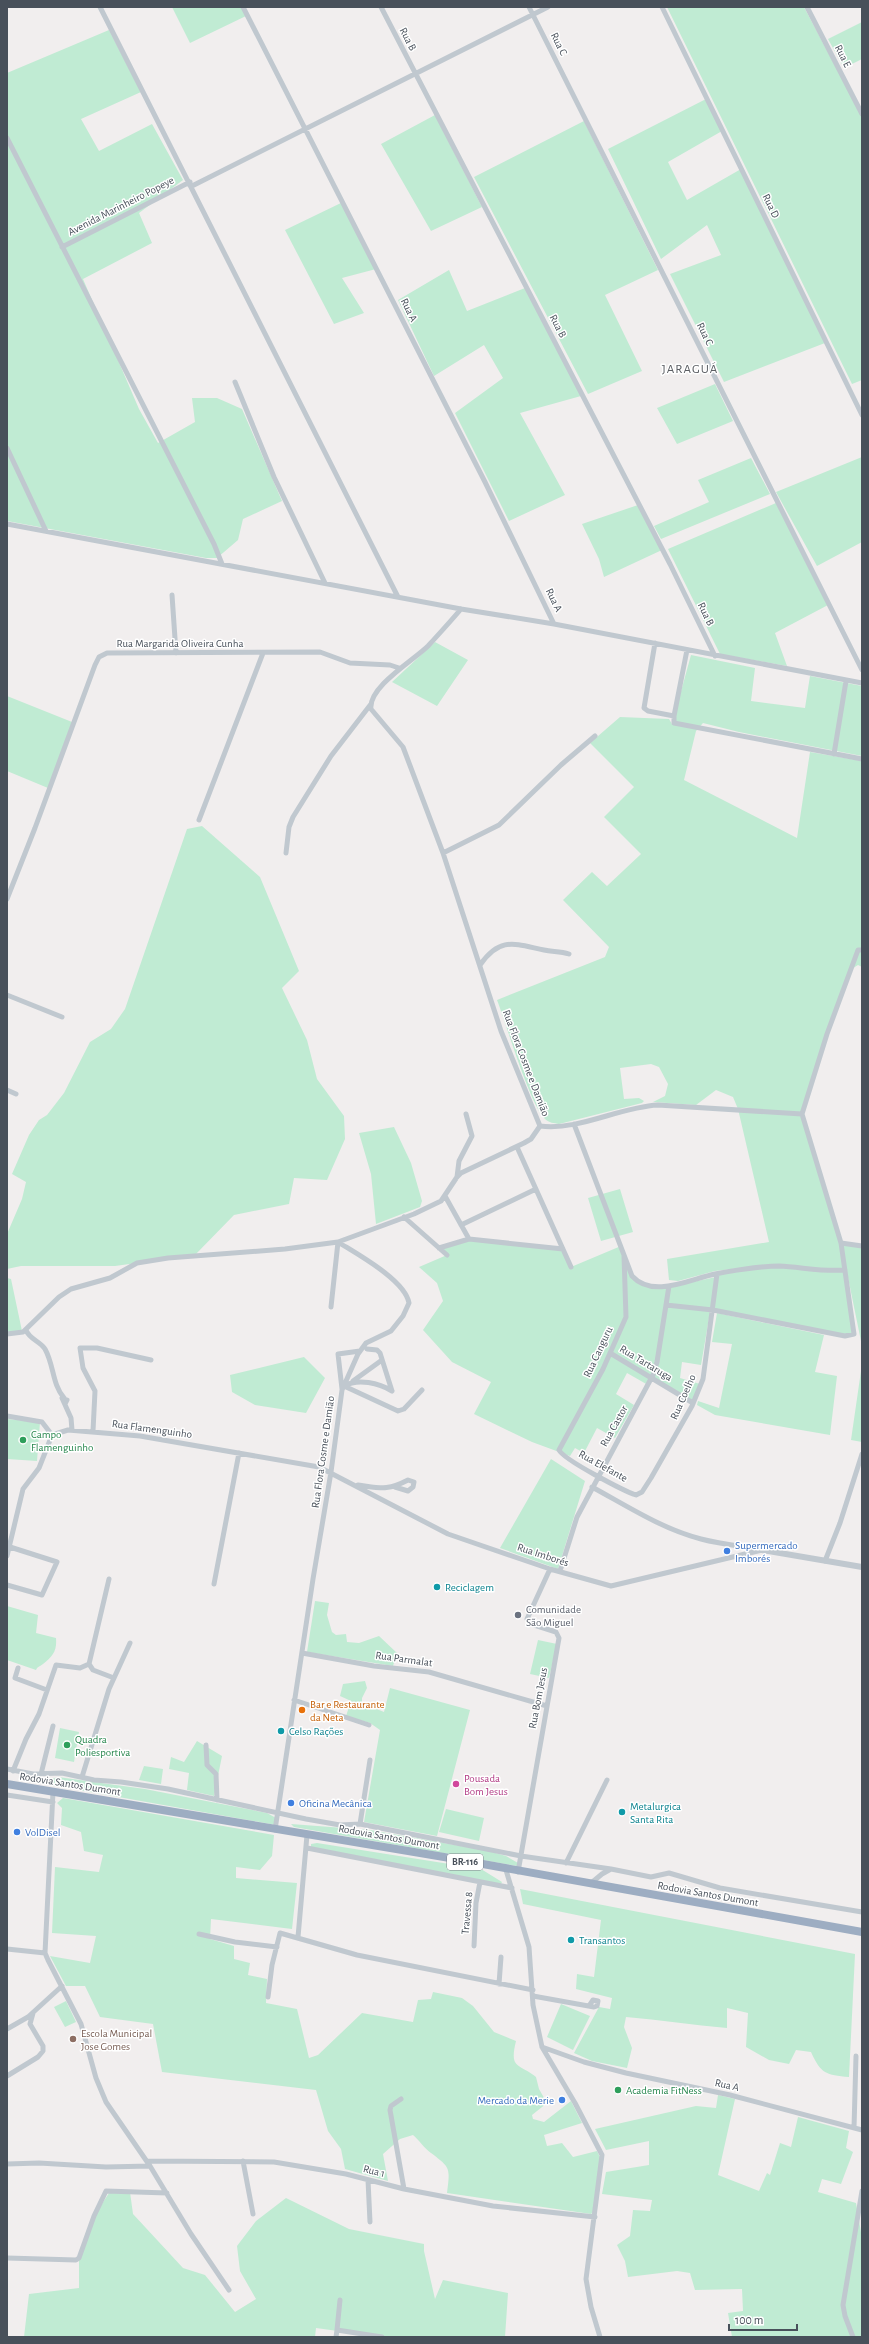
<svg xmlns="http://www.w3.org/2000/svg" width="869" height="2344" font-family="'Alegreya Sans',sans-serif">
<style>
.green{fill:#c0ebd3}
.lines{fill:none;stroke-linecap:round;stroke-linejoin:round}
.minor{stroke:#c0c8cf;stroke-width:5}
.tertiary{stroke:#c0c8cf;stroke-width:6}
.trunk{stroke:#9dadc2;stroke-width:8}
.leisure-dot{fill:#2e9e5b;stroke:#fff;stroke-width:1.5}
.shop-dot{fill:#3f7fe0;stroke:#fff;stroke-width:1.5}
.culture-dot{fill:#0f9aa8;stroke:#fff;stroke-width:1.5}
.worship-dot{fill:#6b7280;stroke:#fff;stroke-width:1.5}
.food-dot{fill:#e8710a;stroke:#fff;stroke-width:1.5}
.hotel-dot{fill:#d1479c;stroke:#fff;stroke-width:1.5}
.education-dot{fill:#8d6e63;stroke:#fff;stroke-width:1.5}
.labels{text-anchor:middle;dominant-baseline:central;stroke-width:3;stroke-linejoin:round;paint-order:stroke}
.shield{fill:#fff;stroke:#7f848c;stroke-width:1}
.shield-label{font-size:10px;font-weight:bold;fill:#48505a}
.street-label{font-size:11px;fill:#48505a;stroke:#fff}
.leisure-label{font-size:11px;fill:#27864d;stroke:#fff;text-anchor:start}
.shop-label{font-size:11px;fill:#366cbe;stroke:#fff;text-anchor:start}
.culture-label{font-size:11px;fill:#0d838f;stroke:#fff;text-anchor:start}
.worship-label{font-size:11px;fill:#5b616d;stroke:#fff;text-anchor:start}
.food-label{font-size:11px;fill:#c56008;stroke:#fff;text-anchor:start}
.hotel-label{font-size:11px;fill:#b23c85;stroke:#fff;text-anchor:start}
.education-label{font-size:11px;fill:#785e54;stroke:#fff;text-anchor:start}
.quarter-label{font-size:13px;letter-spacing:1px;fill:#5b5e63;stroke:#fff}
</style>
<rect width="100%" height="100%" fill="#f1eeee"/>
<path class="green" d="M172 7H242L246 16 190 43Z
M667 7H804L862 117V380L852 384Z
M862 22V59L844 68 828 39Z
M109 30 141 92 81 119 99 151 152 124 183 180 139 213 152 243 83 279 139 409 158 443 195 422 192 398H217L242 409 282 501 243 519 238 540 217 558H206L7 521V73Z
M706 99 722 131 668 162 687 200 741 169 825 343 724 382 670 274 721 255 707 225 661 259 608 149Z
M435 115 482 207 431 231 381 144Z
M584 121 658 270 605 295 642 371 588 394 474 177Z
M343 202 376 269 342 278 364 313 334 324 285 230Z
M449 270 467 311 525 288 581 396 520 413 565 495 509 521 455 413 503 378 484 345 434 376 398 300Z
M715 384 733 421 677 444 657 408Z
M862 457V542L817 566 776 492Z
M751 458 770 494 661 539 654 526 709 502 698 480Z
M776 503 828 605 775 633 787 666 720 654 668 549Z
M638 505 662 550 604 577 599 559 582 524Z
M435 642 468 660 437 706 392 682Z
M691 655 755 668 751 701 805 708 810 676 862 686V756L739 732 703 723 696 731 684 780 797 838 810 752 862 761V967L858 965 850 970 801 1111 841 1243 862 1247V1346L843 1253 853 1336 713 1310 717 1274 774 1264 715 1271 678 1281 669 1280 667 1259 769 1242 738 1109 733 1097 716 1090 696 1105 653 1102 665 1096 668 1084 659 1067 651 1064 620 1068 624 1099 639 1098 644 1101 642 1103 559 1124C554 1123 549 1123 545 1119 530 1105 506 1023 497 1000L605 957 609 947 563 900 592 872 607 886 641 854 604 817 634 787 590 743 620 717 669 719 672 724Z
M7 696 72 722 48 788 7 771Z
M202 826 260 877 299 971 282 988 307 1040 317 1079 344 1116 345 1139 327 1180 294 1178 289 1204 234 1215 195 1255 115 1266H21L7 1269V1234L22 1199 26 1182 12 1174 29 1135 39 1120 47 1115 64 1093 90 1042 111 1029 125 1009 187 829Z
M394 1127 411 1163 422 1201 420 1207 376 1224 371 1174 359 1133Z
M620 1189 633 1232 601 1241 588 1198Z
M470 1239 563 1249 571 1267 621 1246 632 1276 639 1284 674 1286 716 1277 701 1365 682 1362 680 1378 700 1384 693 1403 652 1379 648 1385 627 1373 616 1394 634 1405 615 1438 597 1428 584 1453 575 1448 570 1456 532 1442 474 1414 491 1382 452 1362 423 1330 443 1301 437 1283 419 1267 447 1255 439 1248Z
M7 1278 11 1279 22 1331 7 1332Z
M717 1313 824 1335 815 1372 837 1376 830 1435 715 1415 697 1405 698 1401 719 1408 732 1344 712 1342Z
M304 1357 325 1378 306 1413 255 1405 232 1392 230 1375Z
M862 1364V1442L851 1440Z
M7 1419 40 1422 37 1461 7 1459Z
M551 1459 585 1481 558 1569 500 1548Z
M315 1601 329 1603 327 1615 332 1632 336 1635 346 1634 347 1642 359 1643 379 1636 397 1653 393 1666 307 1652Z
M7 1606 38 1615 36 1633 56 1638C57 1651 53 1656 43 1664 39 1667 38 1666 36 1670L7 1660Z
M538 1640 557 1644 549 1678 530 1674Z
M365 1681 367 1688 362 1698V1703L384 1712 390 1688 470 1710 437 1836 364 1822 380 1730 370 1723 346 1716 351 1701 340 1696 343 1684Z
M60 1728 79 1732 74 1762 55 1758Z
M197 1741 222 1756 214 1796 187 1790 189 1773 169 1769 171 1757 184 1762Z
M144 1766 163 1769 161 1784 139 1780Z
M58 1777 145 1789 267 1813 276 1818V1825L40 1783Z
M63 1798 274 1835 272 1856 260 1870 236 1867V1878L297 1883 292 1929 211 1919 210 1939 234 1946V1959L250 1963 248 1975 267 1979 266 2003 297 2009 309 2058 318 2055 362 2013 413 2022 418 2000 431 1999 433 1992 462 1998 473 2006 494 2032 516 2041C509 2070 519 2063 536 2077L539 2089 547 2103 532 2115 533 2119 544 2122 571 2101 582 2123 544 2135 547 2146 562 2143 573 2157 597 2151 600 2157 593 2212 591 2214 447 2193C450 2168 451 2168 431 2153 424 2148 419 2140 413 2135L400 2139 383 2154 388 2181 345 2169 341 2149 328 2131 316 2090 162 2072 153 2024 100 2017 85 1986H66L50 1956 90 1963 96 1936 52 1933 55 1867 99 1872 103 1855 84 1851 81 1832 61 1825 62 1808 57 1803Z
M446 1809 484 1818 479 1841 439 1832Z
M291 1824 370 1830 489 1851 506 1856 518 1863 517 1866 294 1827Z
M317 1843 481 1869 502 1882 501 1884 311 1847V1844Z
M520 1889 855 1954 849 2077C826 2075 821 2074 811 2052L796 2050 789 2064 769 2060 746 2047 748 2013 727 2008V2028C693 2025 660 2020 626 2017L624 2027 632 2048 627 2068 592 2061 574 2053 599 2007 610 2009 612 1998 576 1989 577 1974 594 1977 601 1920 523 1904Z
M66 2001 76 2022 65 2027 54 2007Z
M561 2004 590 2016 573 2050 547 2037Z
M718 2095 735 2099 718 2175 759 2191 767 2173 770 2175 780 2143 791 2147 798 2117 849 2131 846 2148 853 2152 841 2184 822 2179 818 2192 856 2203 862 2238V2337H732L728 2313 743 2311 742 2289 695 2290 690 2273 677 2271 628 2277 625 2261 617 2245 630 2236 633 2210 650 2211 652 2200 602 2194 606 2172 649 2165V2141L606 2150 595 2129 696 2106 716 2108Z
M111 2190 130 2192 133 2214 183 2268 205 2275 235 2312 256 2299 240 2271 237 2246 256 2221 286 2198 349 2229 424 2244V2251L435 2299 443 2280 508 2293 505 2337H381L316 2328 315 2337H24L29 2294 79 2288V2258L94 2216Z"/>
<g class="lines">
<path class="minor" d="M100 7 398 597
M243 7 485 482 554 624
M381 7 670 564 715 656
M529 7 862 670
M662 7 862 415
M807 7 862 114
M7 138 214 544 222 564
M192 186 548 7
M62 247 190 182
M235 382 274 477 325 583
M7 448 46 531
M7 524 461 609 554 624 862 683
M172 595 176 653
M655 643 644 708 648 711 674 716
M687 650 674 716V723L862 759
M834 754 846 681
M199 820 263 653
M286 853 289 827 293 817 331 756 371 704
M443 853 499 825 561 765 595 736
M7 899 35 828 95 665 99 657 107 653 320 652 350 663 390 665 399 668
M480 965C500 936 515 944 544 950 552 952 560 951 569 954
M7 995 62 1017
M7 1090 16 1094
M574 1124 632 1276C653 1299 690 1279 715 1274 736 1270 758 1266 779 1266 801 1267 823 1272 845 1270
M540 1126C579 1131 619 1107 658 1105L802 1114
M517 1147 571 1267
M457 1177 459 1161 472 1136 466 1114
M445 1196 469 1239
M404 1217 447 1255
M461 1225 536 1189
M841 1243 862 1246
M439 1248 469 1239 563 1249
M624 1256 626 1317 603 1369 559 1450C564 1460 624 1491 636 1495L642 1492 651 1478 692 1406 703 1379 717 1274
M666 1305 713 1310 845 1336 854 1334 841 1243 802 1114 827 1034 858 950H862
M26 1330C29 1339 40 1341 45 1349 54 1365 52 1384 64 1398
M7 1334 23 1332 59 1297 71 1289 110 1278 137 1263 168 1258 285 1249 338 1242 331 1307
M367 1349 377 1350 380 1353 392 1391
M610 1353 693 1403
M353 1381 382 1360
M344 1386 398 1411 404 1409 422 1390
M344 1386C358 1378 379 1383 392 1391
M342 1389 338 1354 360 1351
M65 1404 67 1400 62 1398 71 1418 72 1430
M7 1416 42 1422 52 1435
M93 1431 95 1391 83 1368 80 1348H97L151 1360
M358 1485C381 1488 387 1491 408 1480L414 1482 413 1487 408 1491 395 1487
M592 1487C627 1506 662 1529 701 1539 720 1544 740 1546 759 1549
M7 1556 23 1489 39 1468 52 1435 68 1430 140 1436 319 1467 448 1534 550 1569 611 1586 762 1550
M825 1561 840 1523 862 1454
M560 1571 577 1517 653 1375 657 1362 669 1286
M109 1579 89 1664 93 1670 114 1678
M214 1584 239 1453
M7 1585 42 1595 57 1562 10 1547
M302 1653 374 1666 429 1672 547 1706
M18 1668 15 1678 47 1690
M294 1700 369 1725
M206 1745 207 1765 216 1774 217 1800
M7 1769 33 1774 62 1773 94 1780 121 1782 168 1789 306 1819 340 1825 360 1824 521 1856 611 1869
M13 1771 26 1739 39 1714 56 1665 80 1668 89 1664
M41 1774 53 1726
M82 1777 109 1689 130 1643
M53 1792 45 1953 48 1960 81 2024 96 2078 106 2102 150 2166 191 2234 229 2290
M7 1795 53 1802
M360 1824 370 1760
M275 1830 313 1579 331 1472 342 1390 358 1354 366 1343 391 1331 403 1316 409 1303C405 1280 357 1254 338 1242L414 1214 441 1201 457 1177 461 1173 524 1143 531 1139 540 1126 501 1031 443 853 403 747 371 709C368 687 414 660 428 646 439 634 450 622 461 609
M307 1848 512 1888
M566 1863 607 1780
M506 1870 529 1947 533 2005 542 2047 575 2103 602 2155 586 2279 591 2307 600 2337
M518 1872 559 1638 556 1632 531 1624 527 1619 550 1569
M590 1884 602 1874 611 1869 651 1877 669 1873 720 1888 862 1912
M199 1934 235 1942 277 1947
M298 1937 307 1835
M474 1946 476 1903 480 1882
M7 1949 45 1953
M499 1984 501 1957
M533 1996 594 2007 597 2006 598 2001 593 2000 589 2006
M268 1997 272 1965 280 1933 357 1955 533 1990
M7 2029 28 2017 62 1986
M542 2047 584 2062 626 2073 730 2095 862 2130
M7 2076 38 2057 43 2051V2046L30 2024 33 2013
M401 2099 391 2106 390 2110 404 2189
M854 2128 856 2056
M147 2161 274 2162 346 2174 404 2189 493 2206 595 2217
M243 2161 253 2214
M7 2164 39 2163 106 2167 150 2166
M368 2180 370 2222
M7 2258 76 2260 79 2258 94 2216 106 2191 167 2193
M337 2330 340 2300
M336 2337 337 2330 382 2337
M853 2337 845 2316 843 2305 862 2191"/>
<path class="tertiary" d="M762 1550 862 1567"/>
<path class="trunk" d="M7 1784 444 1857 862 1932"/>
</g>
<g class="leisure-dot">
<circle cx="23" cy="1440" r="4"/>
<circle cx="67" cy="1745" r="4"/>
<circle cx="618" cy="2090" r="4"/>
</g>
<g class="shop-dot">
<circle cx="727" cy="1551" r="4"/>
<circle cx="291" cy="1803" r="4"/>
<circle cx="17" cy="1832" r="4"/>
<circle cx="562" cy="2100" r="4"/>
</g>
<g class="culture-dot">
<circle cx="437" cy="1587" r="4"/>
<circle cx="281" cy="1731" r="4"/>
<circle cx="622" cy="1812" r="4"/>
<circle cx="571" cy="1940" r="4"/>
</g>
<circle class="worship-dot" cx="518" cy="1615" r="4"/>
<circle class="food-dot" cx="302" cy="1710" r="4"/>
<circle class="hotel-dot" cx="456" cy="1784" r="4"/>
<circle class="education-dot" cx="73" cy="2039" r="4"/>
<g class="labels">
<rect class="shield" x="447" y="1854" width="36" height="16" rx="3"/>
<g class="shield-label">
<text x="465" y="1862">BR-116</text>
</g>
<g class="street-label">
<text transform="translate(408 39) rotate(63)">Rua B</text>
<text transform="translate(559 44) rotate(63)">Rua C</text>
<text transform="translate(843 56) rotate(63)">Rua E</text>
<text transform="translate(121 206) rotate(-27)">Avenida Marinheiro Popeye</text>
<text transform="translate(771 206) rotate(64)">Rua D</text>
<text transform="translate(409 310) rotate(64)">Rua A</text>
<text transform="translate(558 326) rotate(63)">Rua B</text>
<text transform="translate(705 334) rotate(64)">Rua C</text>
<text transform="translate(554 600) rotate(64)">Rua A</text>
<text transform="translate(706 614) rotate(64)">Rua B</text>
<text x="180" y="643">Rua Margarida Oliveira Cunha</text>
<text transform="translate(526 1063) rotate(69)">Rua Flora Cosme e Damião</text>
<text transform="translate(598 1352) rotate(-65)">Rua Canguru</text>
<text transform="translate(646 1363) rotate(31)">Rua Tartaruga</text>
<text transform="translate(683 1397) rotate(-66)">Rua Coelho</text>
<text transform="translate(614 1426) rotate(-61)">Rua Castor</text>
<text transform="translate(152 1429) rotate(8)">Rua Flamenguinho</text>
<text transform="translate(323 1452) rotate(-82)">Rua Flora Cosme e Damião</text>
<text transform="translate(603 1466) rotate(29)">Rua Elefante</text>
<text transform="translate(543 1555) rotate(18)">Rua Imborés</text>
<text transform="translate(404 1659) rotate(8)">Rua Parmalat</text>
<text transform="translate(538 1698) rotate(-79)">Rua Bom Jesus</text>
<text transform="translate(70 1784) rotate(9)">Rodovia Santos Dumont</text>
<text transform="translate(389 1837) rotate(10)">Rodovia Santos Dumont</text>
<text transform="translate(708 1894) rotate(10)">Rodovia Santos Dumont</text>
<text transform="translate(467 1913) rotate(-85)">Travessa 8</text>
<text transform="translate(727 2085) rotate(13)">Rua A</text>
<text transform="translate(374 2171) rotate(14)">Rua 1</text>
</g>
<g class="leisure-label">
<text x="31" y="1434">Campo<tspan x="31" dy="13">Flamenguinho</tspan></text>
<text x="75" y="1739">Quadra<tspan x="75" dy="13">Poliesportiva</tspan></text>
<text x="626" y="2090">Academia FitNess</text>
</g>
<g class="shop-label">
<text x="735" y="1545">Supermercado<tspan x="735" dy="13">Imborés</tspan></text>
<text x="299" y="1803">Oficina Mecânica</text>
<text x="25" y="1832">VolDisel</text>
<text x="554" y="2100" text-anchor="end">Mercado da Merie</text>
</g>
<g class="culture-label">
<text x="445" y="1587">Reciclagem</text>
<text x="289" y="1731">Celso Rações</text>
<text x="630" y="1806">Metalurgica<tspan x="630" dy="13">Santa Rita</tspan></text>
<text x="579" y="1940">Transantos</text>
</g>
<g class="worship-label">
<text x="526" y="1609">Comunidade<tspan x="526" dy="13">São Miguel</tspan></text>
</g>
<g class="food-label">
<text x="310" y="1704">Bar e Restaurante<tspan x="310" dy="13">da Neta</tspan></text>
</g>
<g class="hotel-label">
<text x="464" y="1778">Pousada<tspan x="464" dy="13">Bom Jesus</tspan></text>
</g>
<g class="education-label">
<text x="81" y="2033">Escola Municipal<tspan x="81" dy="13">Jose Gomes</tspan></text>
</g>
<g class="quarter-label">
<text x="690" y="369">JARAGUÁ</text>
</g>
</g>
<rect width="869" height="2344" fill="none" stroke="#48505a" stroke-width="16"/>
<path d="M729 2324v6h68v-6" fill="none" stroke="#48505a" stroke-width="2"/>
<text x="735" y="2324" font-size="12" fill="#48505a" stroke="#ffffff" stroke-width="3" paint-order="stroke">100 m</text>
</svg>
